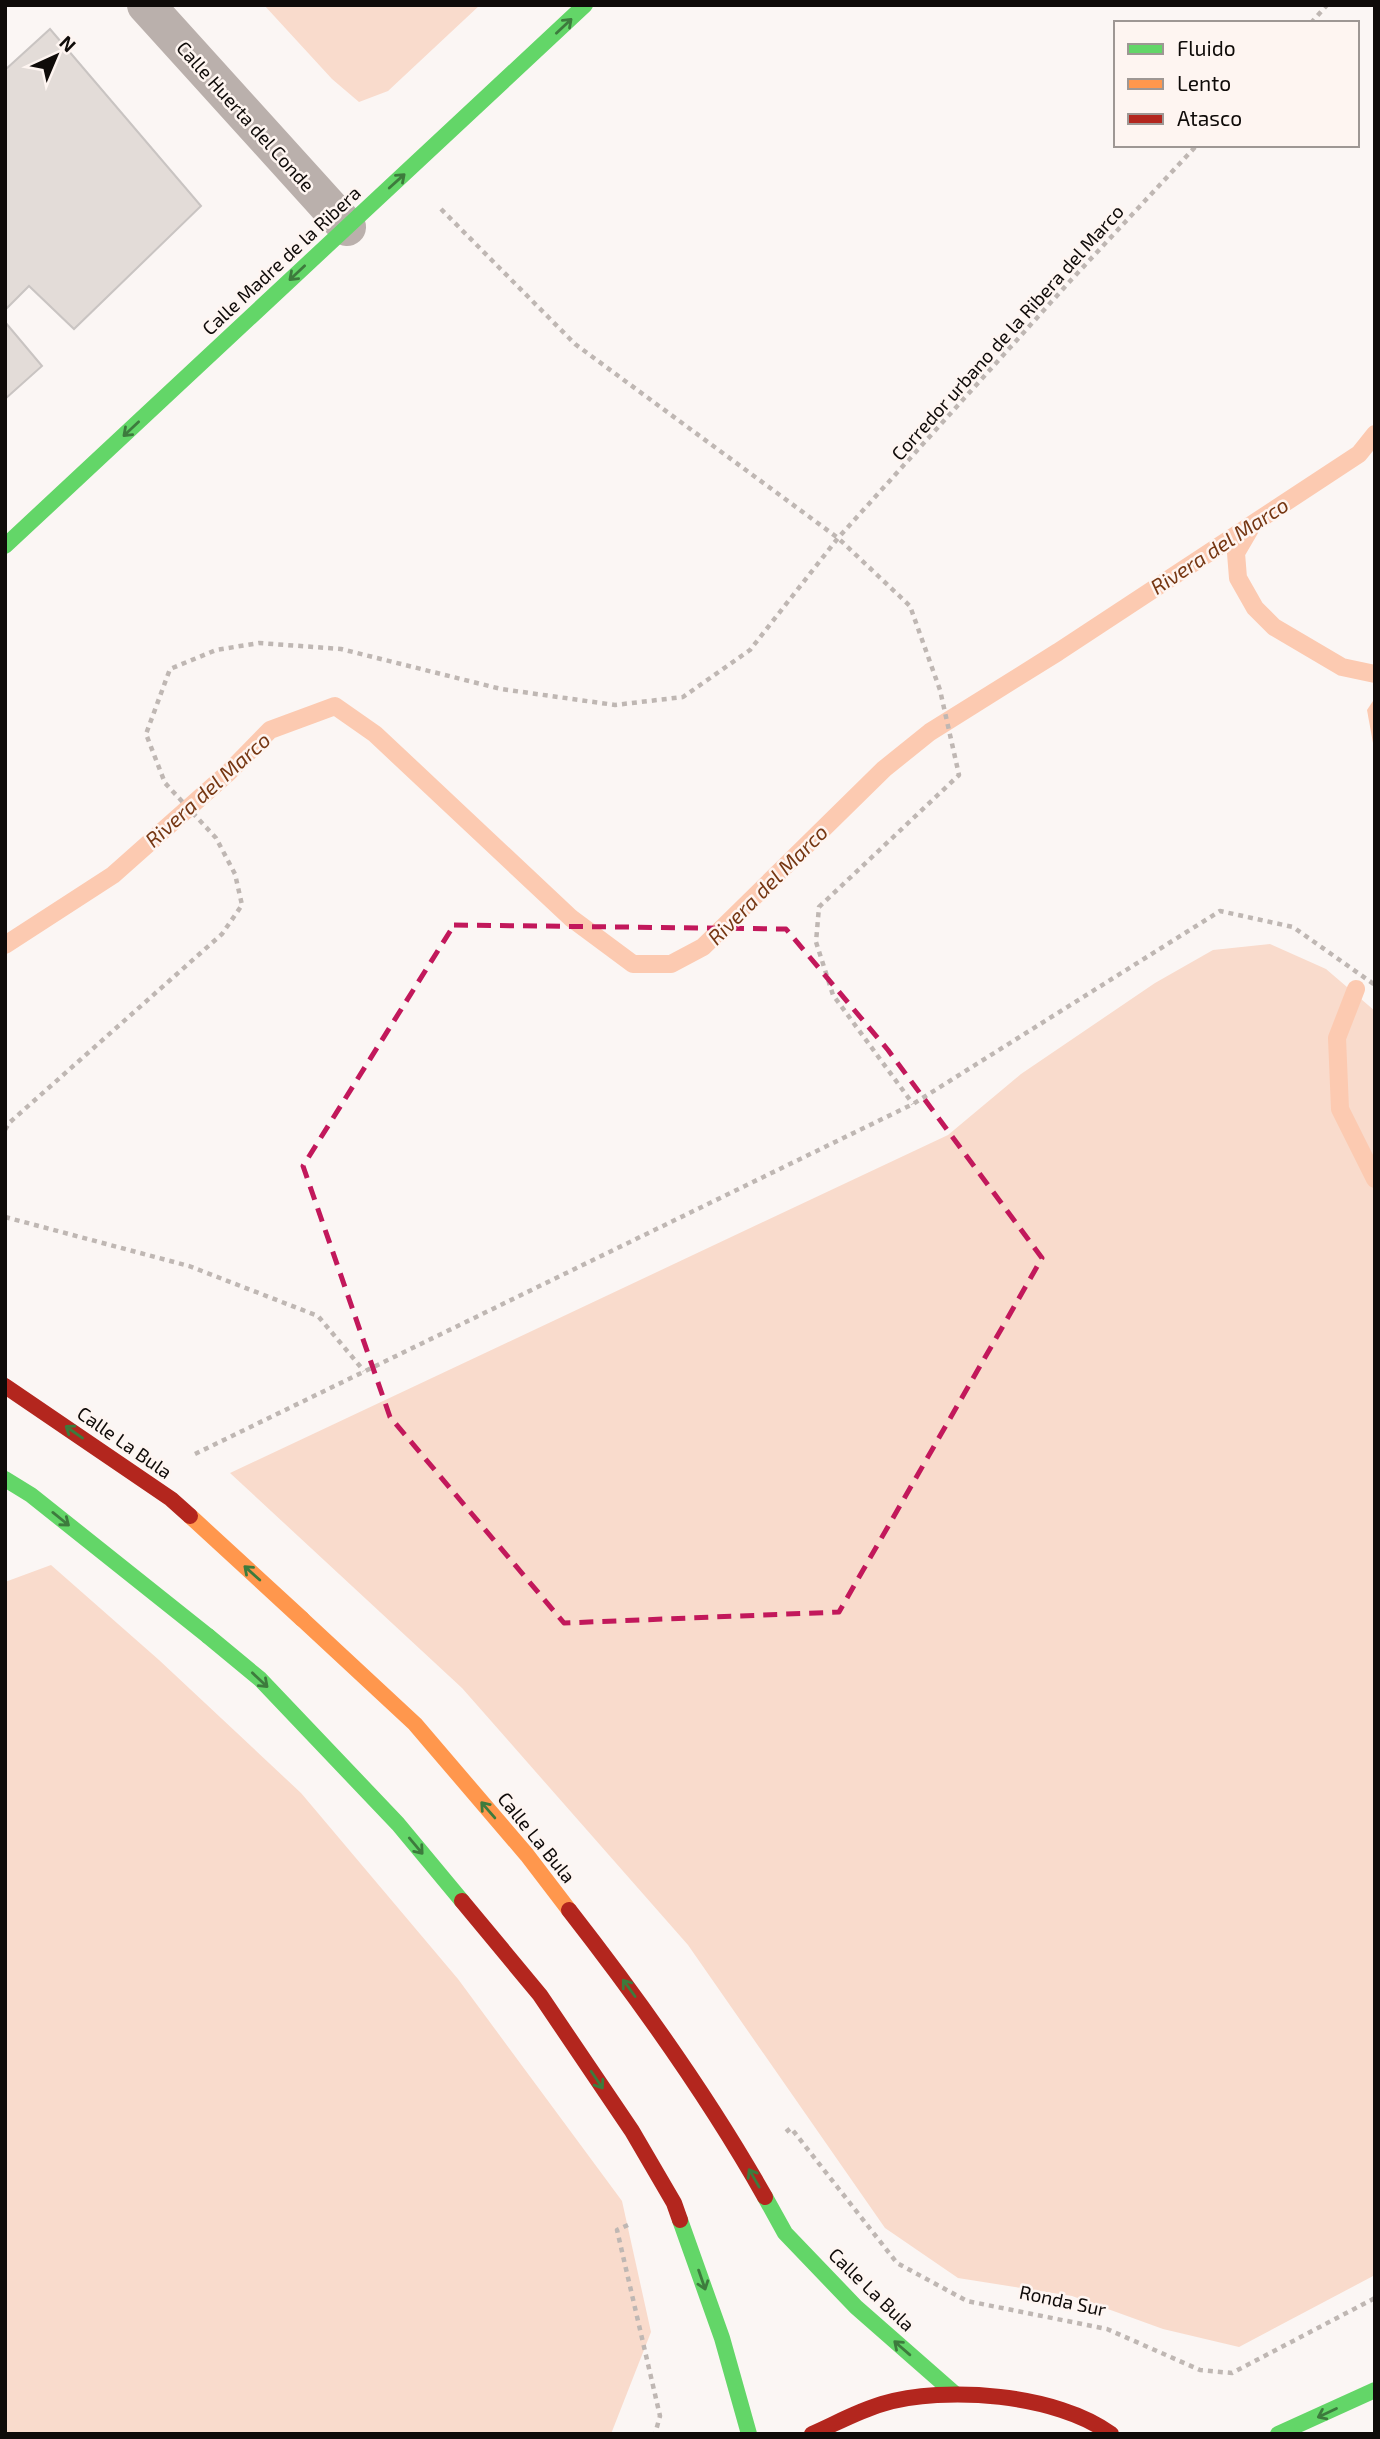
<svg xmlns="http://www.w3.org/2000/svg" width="1380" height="2439" font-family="'Exo 2',sans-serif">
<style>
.green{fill:#f9dbcc}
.water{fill:#fccab1}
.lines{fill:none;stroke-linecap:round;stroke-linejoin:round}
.stream{stroke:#fccab1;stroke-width:18}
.building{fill:#e3dcd8;stroke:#c9c4c2;stroke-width:2}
.path{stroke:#bfb7b3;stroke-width:4.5;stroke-dasharray:5 5;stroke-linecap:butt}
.street{stroke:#bab0ac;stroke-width:38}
.fast{stroke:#63d668;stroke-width:16}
.slow{stroke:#ff974d;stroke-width:16}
.jam{stroke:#b3261e;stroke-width:16}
.fast-bridge{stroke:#63d668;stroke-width:16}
.slow-bridge{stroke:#ff974d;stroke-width:16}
.jam-bridge{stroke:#b3261e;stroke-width:16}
.oneway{stroke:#3d7b3d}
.marked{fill:none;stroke:#c2185b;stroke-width:5;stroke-dasharray:14 9;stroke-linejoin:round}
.labels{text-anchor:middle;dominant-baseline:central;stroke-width:5;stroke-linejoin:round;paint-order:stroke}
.street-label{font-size:19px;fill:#0f0b09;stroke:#fef5f1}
.water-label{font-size:21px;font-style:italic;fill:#763713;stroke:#fef5f1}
</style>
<rect width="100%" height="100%" fill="#fbf6f4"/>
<path class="green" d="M264 5H480L388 91 359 102 332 79Z
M1270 944 1326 969 1375 1011V2275L1239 2347 1163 2329 1072 2296 958 2278 885 2228 688 1945 462 1688 230 1473 948 1135 1021 1074 1155 983 1213 950Z
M51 1565 159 1660 301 1793 458 1979 622 2201 651 2332 611 2434H5V1582Z"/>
<path class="water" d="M1375 698V754L1367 710Z"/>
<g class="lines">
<path class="stream" d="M1250 529 1236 553 1238 578 1255 608 1274 627 1342 667 1375 674
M5 945 113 875 229 772 270 730 335 706 375 734 571 918 633 964H671L703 947 884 769 930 732 1058 652 1359 454 1375 434
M1356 989 1337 1038 1340 1109 1375 1179"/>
</g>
<path class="building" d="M50 29 201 206 74 329 29 286 5 310V70Z
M5 322 42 366 5 399Z"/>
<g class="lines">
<path class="path" d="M1311 23 1327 5
M441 209 575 344 838 538 910 606 940 690 959 775 819 907 816 942 833 995 913 1104
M5 1130 9 1123 222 934 242 905 235 874 216 838 165 783 146 734 170 669 216 650 259 643 341 649 501 689 615 705 683 697 750 650 838 538 1072 279 1197 145
M5 1217 189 1266 318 1316 364 1371
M195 1454 913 1104 1220 911 1293 927 1375 985
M786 2132 791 2128 897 2263 967 2301 1107 2329 1200 2370 1232 2373 1375 2298
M628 2225 617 2230 660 2416 655 2434"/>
<path class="street" d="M146 5 347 227"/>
<path class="fast" d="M5 546 585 5
M208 1636 260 1679 398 1824 462 1901
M765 2197 785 2233 856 2307 954 2393
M680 2220 722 2338 749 2434
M1278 2434 1375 2390"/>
<path class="slow" d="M302 1619 415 1724 527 1855 569 1910"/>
<path class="jam" d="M462 1901 540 1995 632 2131 674 2203 680 2220
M569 1910C640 2001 708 2096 765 2197
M812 2434C835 2424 858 2411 882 2404 945 2385 1057 2394 1111 2434"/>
<path class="fast-bridge" d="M5 1479 31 1495 208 1636"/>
<path class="slow-bridge" d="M190 1516 302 1619"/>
<path class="jam-bridge" d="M5 1386 171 1499 190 1516"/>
</g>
<defs><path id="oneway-shaft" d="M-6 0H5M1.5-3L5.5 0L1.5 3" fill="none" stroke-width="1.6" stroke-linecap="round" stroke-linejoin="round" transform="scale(1.75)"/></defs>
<g class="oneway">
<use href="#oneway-shaft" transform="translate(564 26) rotate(-43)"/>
<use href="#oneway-shaft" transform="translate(397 181) rotate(-42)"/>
<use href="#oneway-shaft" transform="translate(297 273) rotate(137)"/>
<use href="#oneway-shaft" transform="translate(131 429) rotate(137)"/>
<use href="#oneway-shaft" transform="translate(74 1432) rotate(-145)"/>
<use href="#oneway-shaft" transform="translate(61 1519) rotate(39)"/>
<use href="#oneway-shaft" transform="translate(252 1573) rotate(-138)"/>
<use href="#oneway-shaft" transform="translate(260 1680) rotate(43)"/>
<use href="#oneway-shaft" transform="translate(488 1810) rotate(-131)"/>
<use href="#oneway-shaft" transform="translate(416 1846) rotate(50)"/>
<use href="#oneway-shaft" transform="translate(629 1988) rotate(-126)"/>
<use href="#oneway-shaft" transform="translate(597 2080) rotate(56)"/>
<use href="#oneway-shaft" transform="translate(754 2178) rotate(-120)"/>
<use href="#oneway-shaft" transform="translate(702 2280) rotate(71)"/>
<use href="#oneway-shaft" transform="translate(902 2348) rotate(-139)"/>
<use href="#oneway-shaft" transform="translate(1327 2413) rotate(155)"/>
</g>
<path class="marked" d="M454 925 786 929 888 1050 1042 1258 839 1612 564 1623 390 1417 303 1166Z"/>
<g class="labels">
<g class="street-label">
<text transform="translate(246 116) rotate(48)">Calle Huerta del Conde</text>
<text transform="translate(281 260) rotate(-43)">Calle Madre de la Ribera</text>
<text transform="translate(1007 332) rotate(-48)">Corredor urbano de la Ribera del Marco</text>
<text transform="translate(125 1442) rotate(35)">Calle La Bula</text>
<text transform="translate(537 1837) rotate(51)">Calle La Bula</text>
<text transform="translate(872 2289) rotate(44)">Calle La Bula</text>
<text transform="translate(1063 2300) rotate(12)">Ronda Sur</text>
</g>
<g class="water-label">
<text transform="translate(1219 545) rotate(-33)">Rivera del Marco</text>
<text transform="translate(207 789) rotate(-42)">Rivera del Marco</text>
<text transform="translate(767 884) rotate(-45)">Rivera del Marco</text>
</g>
</g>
<rect width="1380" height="2439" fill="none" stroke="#0f0b09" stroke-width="14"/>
<rect x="1114" y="21" width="245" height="126" fill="#fef5f1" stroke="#9e9794" stroke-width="2"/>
<rect x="1128" y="44" width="35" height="10" fill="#63d668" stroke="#9e9794" stroke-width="2"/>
<text x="1177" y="56" font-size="21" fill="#0f0b09">Fluido</text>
<rect x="1128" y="79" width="35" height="10" fill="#ff974d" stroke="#9e9794" stroke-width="2"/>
<text x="1177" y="91" font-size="21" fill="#0f0b09">Lento</text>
<rect x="1128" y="114" width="35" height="10" fill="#b3261e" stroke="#9e9794" stroke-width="2"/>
<text x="1177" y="126" font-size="21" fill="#0f0b09">Atasco</text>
<g transform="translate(56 56) rotate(44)" stroke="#fef5f1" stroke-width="5" paint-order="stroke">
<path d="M0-5L12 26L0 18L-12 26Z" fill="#0f0b09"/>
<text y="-10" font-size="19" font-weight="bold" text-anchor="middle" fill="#0f0b09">N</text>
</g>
</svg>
